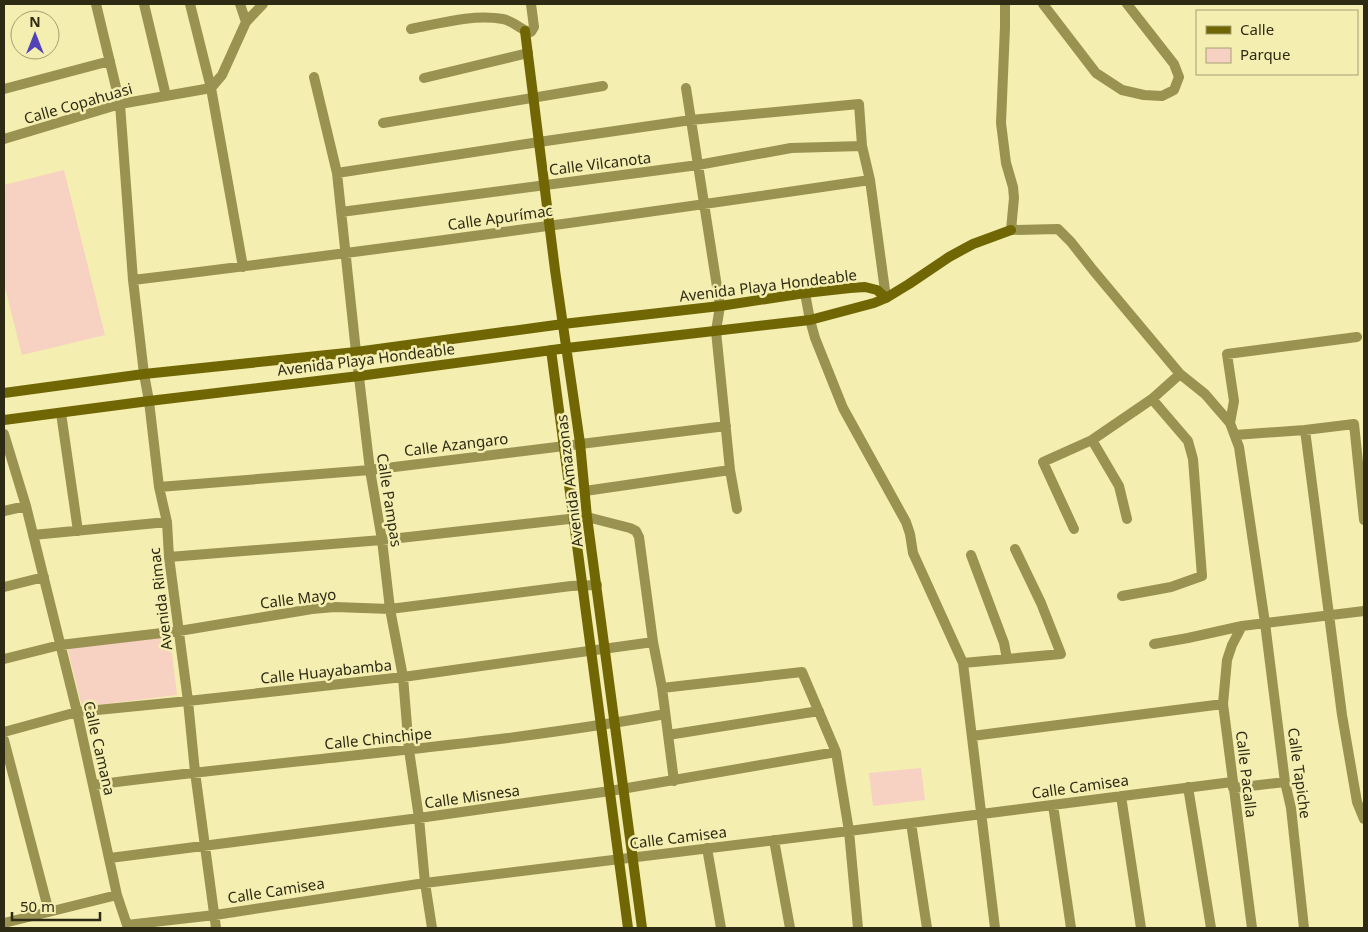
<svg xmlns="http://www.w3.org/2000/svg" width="1368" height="932" font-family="'Noto Sans',sans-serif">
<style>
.green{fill:#f7d1c2}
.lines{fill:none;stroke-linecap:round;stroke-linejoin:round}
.street{stroke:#999251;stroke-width:10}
.secondary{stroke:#706604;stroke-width:10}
.labels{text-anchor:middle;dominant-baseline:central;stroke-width:5;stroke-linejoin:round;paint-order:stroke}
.street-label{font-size:15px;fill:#2e2b14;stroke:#f4eeb1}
</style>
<rect width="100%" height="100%" fill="#f4eeb1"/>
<path class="green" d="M64 170 105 335 22 355 4 283V185Z
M170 637 177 695 82 707 67 647Z
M921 768 925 800 873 806 869 773Z"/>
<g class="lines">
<path class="street" d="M96 4 120 104 133 280 144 374 149 401 159 487 167 522 169 557 188 701 195 772 216 928
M144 4 166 96
M190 4 211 88 243 267
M240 4 246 22
M1005 4V27L1001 123 1006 163 1013 187 1014 198 1011 230 1058 229 1071 242 1093 270 1180 374 1205 394 1230 423 1239 447 1265 623 1285 782 1291 808 1304 928
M1043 4 1096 73 1122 90 1144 95 1162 96 1174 90 1179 77 1174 64 1127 4
M411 29C442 23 472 14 503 19 514 21 523 32 531 32L534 27 531 4
M314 77 337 173 356 352 370 470 382 540 390 609 403 677 409 750 419 818 425 883 432 928
M424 78 528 53
M686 88 720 306 716 331 730 470 737 509
M4 89 110 61
M383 123 603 86
M4 139 120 104 211 88 222 75 246 22 263 4
M337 173 539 142 691 120 859 104 862 146 870 180 886 298
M341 212 698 165 791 148 862 146
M133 280C379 250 625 216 870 180
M805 293 810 320 815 338 843 408 906 522 910 534 913 553 963 663 995 928
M61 413 78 531
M1230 423 1234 401 1227 354 1357 337
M1305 430 1342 715 1357 802 1364 819
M4 434 26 506 77 712 117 895 128 928
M1235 435 1305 430 1354 424 1364 520
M1092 440 1119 486 1127 519
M159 487 370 470 726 426
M585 491 730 470
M4 511 26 506
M1074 529 1043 462 1092 440 1152 399 1180 374
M33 535 167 522
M971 555 1004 643 1007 659
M169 557 382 540 587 517 630 528 636 531 639 537 653 642 662 688 674 781
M4 587 44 577
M1122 596 1171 587 1202 576 1193 459 1188 441 1152 399
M1242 626 1232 645 1227 660 1223 704 1252 928
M1154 644 1188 638 1242 626 1364 611
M4 659 60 645 179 631 312 609 335 607 390 609 571 586 597 585
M963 663 1061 654 1041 603 1015 549
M662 688 802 672 836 752 849 831 858 928
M4 732 77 712 188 701 403 677 653 642
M668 735 819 711
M972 736 1223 704
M4 740 49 912
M93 785C231 767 370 755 508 738 560 731 613 724 665 714
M1188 787 1211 928
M1233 788 1285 782
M1121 796 1141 928
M1053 805 1071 928
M911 823 927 928
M774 840 790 928
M707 848 721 928
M110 858 419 818 610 791 836 752
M4 923 117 895
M127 925 215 915 425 883 849 831 1232 782"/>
<path class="secondary" d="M525 31 555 270 580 443 587 517 642 928
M551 350 628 928
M4 393 144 374 356 352 563 324 720 306 805 293 850 288 865 287 877 290 886 298
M4 420 149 401 359 376 567 348 810 320 874 303 886 298 909 284 949 257 973 244 1011 230"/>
</g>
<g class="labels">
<g class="street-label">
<text transform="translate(78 103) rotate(-16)">Calle Copahuasi</text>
<text transform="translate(600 163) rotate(-7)">Calle Vilcanota</text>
<text transform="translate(500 217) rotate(-8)">Calle Apurímac</text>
<text transform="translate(768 285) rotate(-7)">Avenida Playa Hondeable</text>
<text transform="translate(366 359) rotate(-7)">Avenida Playa Hondeable</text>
<text transform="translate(456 444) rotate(-7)">Calle Azangaro</text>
<text transform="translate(569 481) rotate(-97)">Avenida Amazonas</text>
<text transform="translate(390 500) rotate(81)">Calle Pampas</text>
<text transform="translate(298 598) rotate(-7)">Calle Mayo</text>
<text transform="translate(160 599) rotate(-97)">Avenida Rimac</text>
<text transform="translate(326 671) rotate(-6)">Calle Huayabamba</text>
<text transform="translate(378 738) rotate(-6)">Calle Chinchipe</text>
<text transform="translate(100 748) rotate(77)">Calle Camana</text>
<text transform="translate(1300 773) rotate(82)">Calle Tapiche</text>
<text transform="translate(1247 774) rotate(83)">Calle Pacalla</text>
<text transform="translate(1080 786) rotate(-8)">Calle Camisea</text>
<text transform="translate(472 796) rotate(-8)">Calle Misnesa</text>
<text transform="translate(678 837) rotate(-7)">Calle Camisea</text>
<text transform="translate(276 890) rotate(-9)">Calle Camisea</text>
</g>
</g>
<rect width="1368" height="932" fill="none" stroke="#2e2b14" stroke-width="10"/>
<rect x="1196" y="10" width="162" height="65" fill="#f4eeb1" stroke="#a5a072"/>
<rect x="1206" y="26" width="25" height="8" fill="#706604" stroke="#a5a072"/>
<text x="1240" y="35" font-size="15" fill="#2e2b14">Calle</text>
<rect x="1206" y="48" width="25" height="15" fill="#f7d1c2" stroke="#a5a072"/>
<text x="1240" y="60" font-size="15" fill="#2e2b14">Parque</text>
<g transform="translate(35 35)"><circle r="24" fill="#f4eeb1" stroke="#a5a072"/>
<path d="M0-4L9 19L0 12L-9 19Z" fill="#5142b9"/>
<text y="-8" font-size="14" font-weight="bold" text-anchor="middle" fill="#2e2b14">N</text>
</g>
<path d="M12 912v8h88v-8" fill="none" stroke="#2e2b14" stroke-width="2.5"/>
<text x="20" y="912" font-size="15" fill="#2e2b14" stroke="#f4eeb1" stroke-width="4" paint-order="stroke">50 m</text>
</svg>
